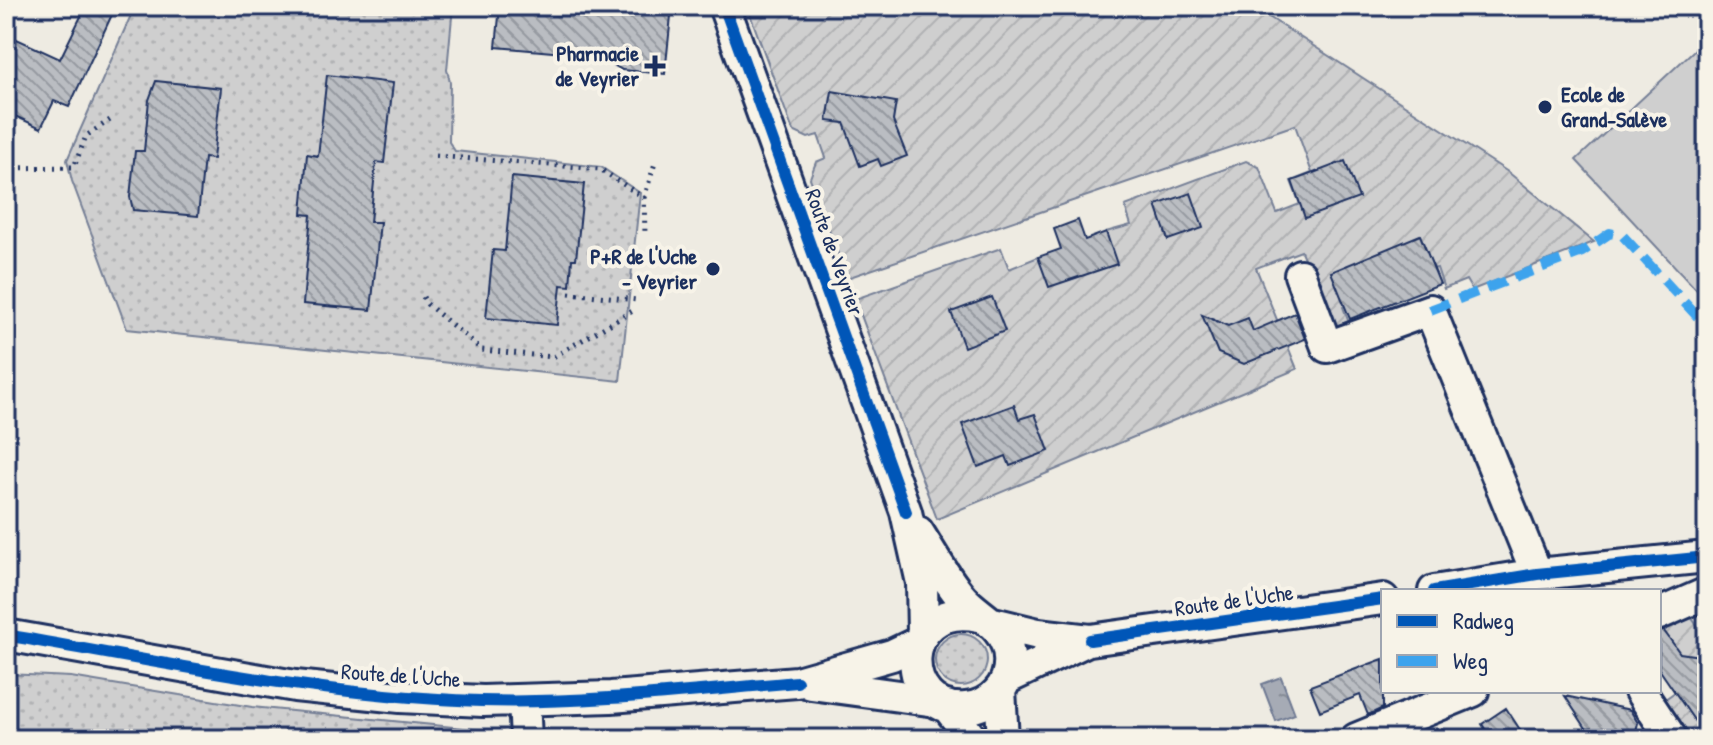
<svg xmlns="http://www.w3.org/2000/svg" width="1713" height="745" font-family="'Patrick Hand',sans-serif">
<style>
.grass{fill:url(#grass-dots);stroke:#757f96;stroke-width:2}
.garden{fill:url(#garden-furrows);stroke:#757f96;stroke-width:2}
.pitch{fill:#cfcfcf;stroke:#757f96;stroke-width:2}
.water{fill:url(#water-ripples);stroke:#6e7992;stroke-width:2}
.building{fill:url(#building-back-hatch);stroke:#1b2f5e;stroke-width:2}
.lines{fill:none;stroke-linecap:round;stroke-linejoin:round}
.minor-casing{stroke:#1b2f5e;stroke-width:36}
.path{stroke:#1b2f5e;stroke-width:5;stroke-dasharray:2 6;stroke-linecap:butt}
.minor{stroke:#f7f3e8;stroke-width:30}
.quiet{stroke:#3da3ed;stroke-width:10;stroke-dasharray:20 10;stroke-linecap:butt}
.cycleway-casing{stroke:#f7f3e8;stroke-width:17}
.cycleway{stroke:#0057b8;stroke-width:12}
.poi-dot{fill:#1b2f5e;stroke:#f7f3e8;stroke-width:3}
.labels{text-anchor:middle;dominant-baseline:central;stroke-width:8;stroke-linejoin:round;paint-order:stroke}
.poi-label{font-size:22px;font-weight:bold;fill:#1b2f5e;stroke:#f7f3e8;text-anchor:end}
.street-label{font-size:22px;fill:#1b2f5e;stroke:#f7f3e8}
</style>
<defs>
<pattern id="grass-dots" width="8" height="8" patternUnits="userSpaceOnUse" patternTransform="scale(2)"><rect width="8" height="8" fill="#cfcfcf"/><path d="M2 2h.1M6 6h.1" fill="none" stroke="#b1b2b4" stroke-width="1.8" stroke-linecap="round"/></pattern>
<pattern id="garden-furrows" width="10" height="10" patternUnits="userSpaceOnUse" patternTransform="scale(2)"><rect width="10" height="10" fill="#cfcfcf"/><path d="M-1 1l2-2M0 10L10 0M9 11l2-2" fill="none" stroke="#b1b2b4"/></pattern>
<pattern id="water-ripples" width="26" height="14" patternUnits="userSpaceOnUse" patternTransform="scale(2)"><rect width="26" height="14" fill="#a6abb5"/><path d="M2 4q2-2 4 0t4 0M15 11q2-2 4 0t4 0" fill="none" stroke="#868c96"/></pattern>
<pattern id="building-back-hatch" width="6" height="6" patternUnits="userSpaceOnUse" patternTransform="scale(2)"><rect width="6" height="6" fill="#babdc2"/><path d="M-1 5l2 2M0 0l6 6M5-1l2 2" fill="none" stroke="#969aa1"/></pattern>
</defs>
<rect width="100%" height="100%" fill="#eeebe2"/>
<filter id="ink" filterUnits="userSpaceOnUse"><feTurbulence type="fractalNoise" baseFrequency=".0125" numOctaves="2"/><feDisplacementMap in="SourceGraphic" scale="16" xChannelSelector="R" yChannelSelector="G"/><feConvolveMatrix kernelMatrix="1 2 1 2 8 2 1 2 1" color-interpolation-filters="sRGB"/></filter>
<g filter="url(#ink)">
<path class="grass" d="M135 6H453L447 70 450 82 449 142 455 151 601 167 640 193 620 381 127 329 72 181 67 160Z
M935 660a26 26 0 1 1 52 0a26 26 0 1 1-52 0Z
M6 674 71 677 252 707 503 732 504 739H6Z"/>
<path class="garden" d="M747 6H1252L1508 172 1594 242 1472 290 1466 280 1444 289 1437 268 1433 269 1345 306 1343 307 1351 328 1335 334 1301 251 1256 268 1297 369 937 519 855 299 1001 248 1009 269 1038 257 1116 264 1106 232 1131 225 1125 206 1246 161 1259 167 1277 213 1300 204 1291 181 1312 173 1295 125 847 278 810 178 816 162 826 158 818 135 808 138 793 131Z
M1682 615 1691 617 1707 640V739H1687L1661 702 1675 692 1659 667V626Z"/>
<path class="pitch" d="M1707 38V301L1576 160Z"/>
<path class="water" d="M1281 677 1295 714 1276 721 1262 684Z"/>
<path class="building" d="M86 6H116L69 107 54 101 41 128 6 112V34L60 59Z
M500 6H672L665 74 622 70 598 56 496 47Z
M327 75 393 83 384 163 376 162 370 222H380L371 310 303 304 311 215 302 214 307 154 318 156Z
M156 81 221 88 213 159 204 158 198 216 133 210 130 197 135 151H144L149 100Z
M832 91 896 102 893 121 907 156 881 166 878 159 860 166 844 123 827 121Z
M1345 161 1359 198 1305 218 1292 181Z
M512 177 584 184 576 259H572L570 286 561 285 557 325 486 318 493 250 505 251Z
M1191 193 1203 228 1168 240 1156 205Z
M1078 220 1085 240 1106 232 1117 264 1049 287 1038 257 1061 249 1054 229Z
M1420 235 1440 284 1350 319 1331 272Z
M992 297 1005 331 964 347 951 312Z
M1295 313 1305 339 1244 364 1218 353 1202 315 1228 326 1248 318 1253 331Z
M1014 405 1019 419 1035 414 1049 451 1010 466 1006 456 978 467 962 424Z
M1664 631 1680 653 1707 657V739L1659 669V632Z
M1383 659V708L1368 715 1360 695 1320 711 1310 686Z
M1565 696 1630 710 1638 723 1634 739H1593Z
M1506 708 1526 739H1491L1482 724Z"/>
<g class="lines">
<defs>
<path id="minor" d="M724 6 906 512 922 583 923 633
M1300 275 1327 347 1430 310 1537 574
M918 532C932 554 945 578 962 598 973 611 988 618 998 630 1013 648 1013 675 998 692 990 701 979 707 966 708 898 715 895 599 979 616
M1434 591 1537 574 1707 557
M1659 614 1707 593
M989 622 1038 634 1090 640 1383 599
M6 635 295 686 400 697 483 701 611 697 797 682 892 655 919 642
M1006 679 1088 640
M811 684 936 701
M1000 690 1003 739
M1640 691 1672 739
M524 700 526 739
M947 706 972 739
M1356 739 1473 691"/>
</defs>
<use href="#minor" class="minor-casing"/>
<path class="path" d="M436 156 600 169 644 198 645 234
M6 168 74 167 86 136 113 118
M644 198 656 160
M569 293 637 300
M423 297 427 304 482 350 553 357 636 309"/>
<use href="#minor" class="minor"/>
<path class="quiet" d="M1430 310 1582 252 1610 233 1623 236 1707 327"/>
<defs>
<path id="cycleway" d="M724 6 906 512
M1434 591 1537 574 1707 557
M6 635C164 663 321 696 481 701 586 704 693 691 797 682
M1090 640 1383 599"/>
</defs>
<use href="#cycleway" class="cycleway-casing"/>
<use href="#cycleway" class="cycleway"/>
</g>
</g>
<g class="poi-dot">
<path d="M651 54h8v8h8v8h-8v8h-8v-8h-8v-8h8z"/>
<circle cx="1545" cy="107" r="8"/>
<circle cx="713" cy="269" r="8"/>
</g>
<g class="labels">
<g class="poi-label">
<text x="639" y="53">Pharmacie<tspan x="639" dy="25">de Veyrier</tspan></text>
<text x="1561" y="94" text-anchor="start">Ecole de<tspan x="1561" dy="25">Grand-Salève</tspan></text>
<text x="697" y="256">P+R de l'Uche<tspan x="697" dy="25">- Veyrier</tspan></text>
</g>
<g class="street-label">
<text transform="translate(835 252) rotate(70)">Route de Veyrier</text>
<text transform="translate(1234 600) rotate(-8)">Route de l'Uche</text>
<text transform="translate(401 675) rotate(4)">Route de l'Uche</text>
</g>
</g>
<rect width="1713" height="745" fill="none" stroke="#f7f3e8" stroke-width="32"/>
<rect x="16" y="16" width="1681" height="713" fill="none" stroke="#1b2f5e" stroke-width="3" filter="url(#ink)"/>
<rect x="1381" y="589" width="280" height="104" fill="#f7f3e8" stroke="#9fa5b1" stroke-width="2"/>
<rect x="1397" y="615" width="40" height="12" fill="#0057b8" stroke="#9fa5b1" stroke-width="2"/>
<text x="1453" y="629" font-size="24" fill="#1b2f5e">Radweg</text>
<rect x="1397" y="655" width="40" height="12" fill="#3da3ed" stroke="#9fa5b1" stroke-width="2"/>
<text x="1453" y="669" font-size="24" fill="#1b2f5e">Weg</text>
</svg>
